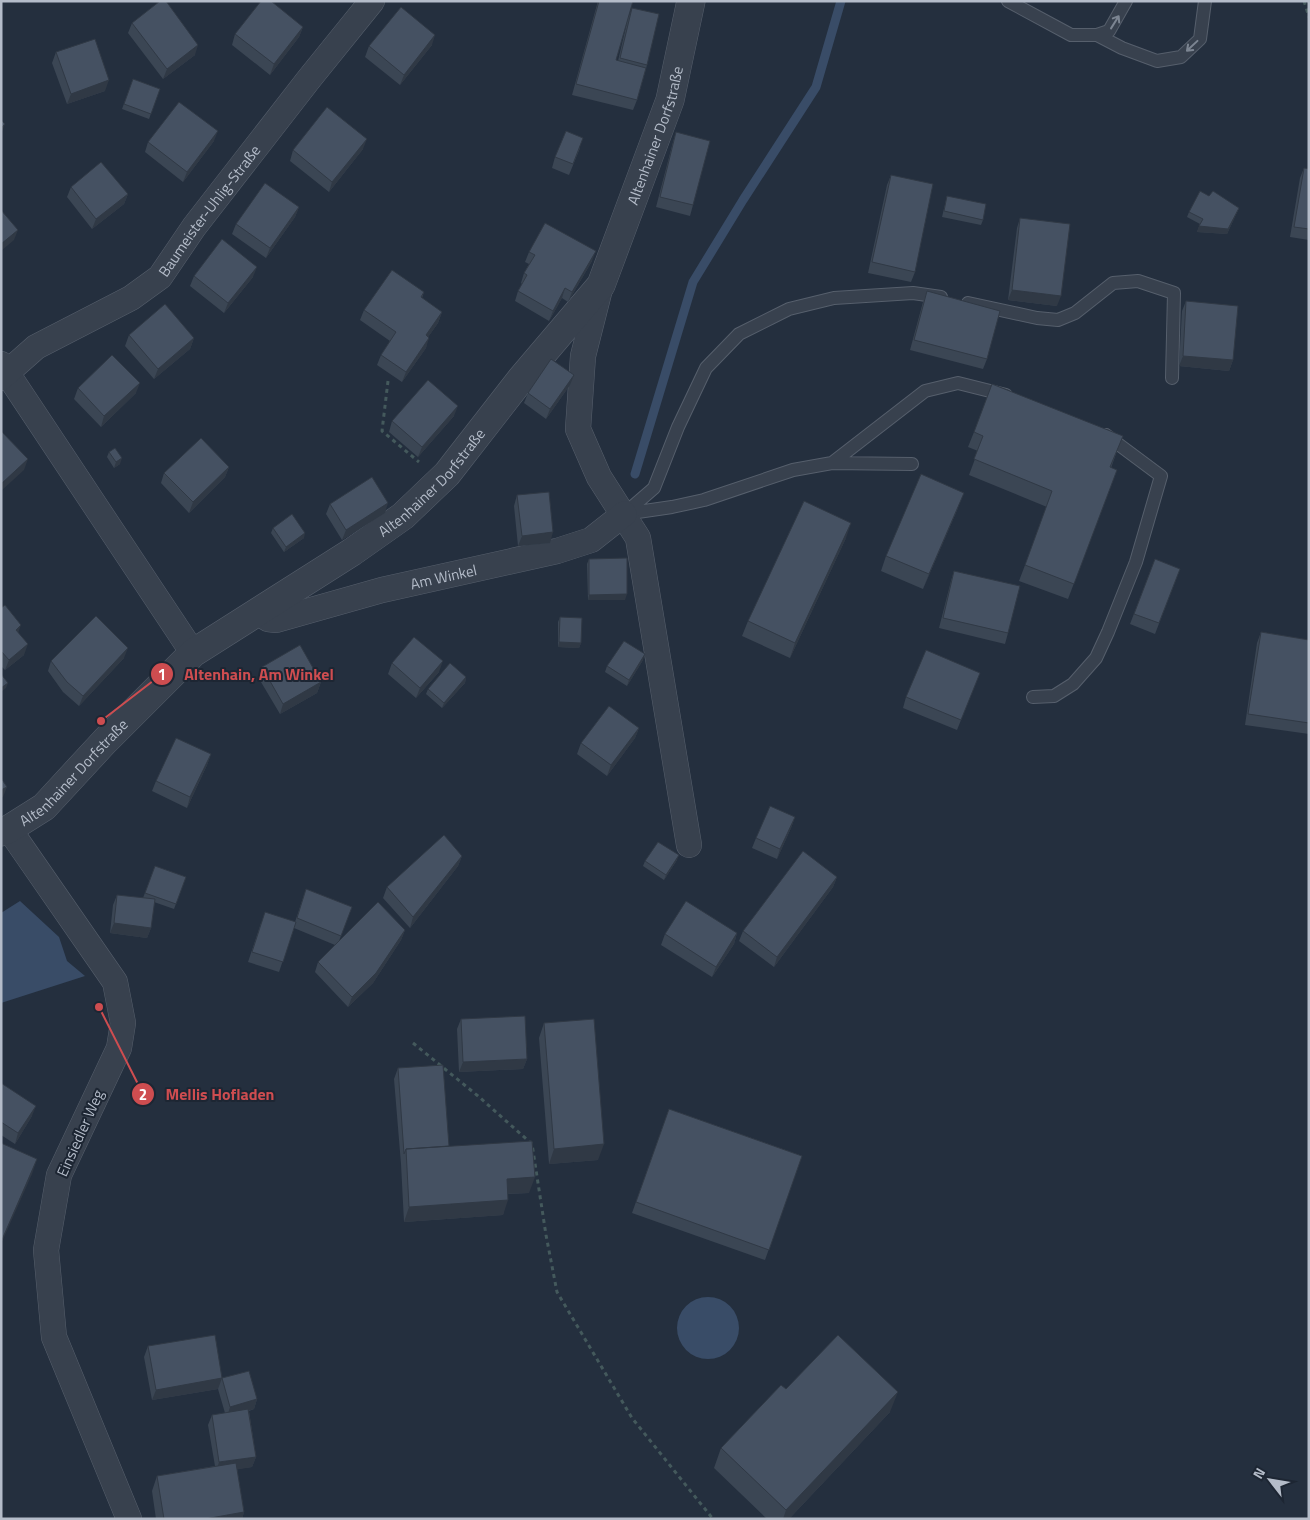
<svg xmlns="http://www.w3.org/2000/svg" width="1310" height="1520" font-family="'Titillium Web',sans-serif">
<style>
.water{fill:#394c67}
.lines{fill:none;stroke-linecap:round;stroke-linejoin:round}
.stream{stroke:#394c67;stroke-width:9}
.service-casing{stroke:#565f6c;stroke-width:14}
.minor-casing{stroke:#565f6c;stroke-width:26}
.tertiary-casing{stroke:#565f6c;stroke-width:29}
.path{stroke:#44595c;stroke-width:3;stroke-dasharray:4 4;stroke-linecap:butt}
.service{stroke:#38414e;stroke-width:12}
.minor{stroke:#38414e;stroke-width:25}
.tertiary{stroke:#38414e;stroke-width:28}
.wall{fill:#3b4654}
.shaded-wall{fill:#303945}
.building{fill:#455162;stroke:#303945}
.oneway{stroke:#7c8592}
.labels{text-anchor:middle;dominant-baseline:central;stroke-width:4;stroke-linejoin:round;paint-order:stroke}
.street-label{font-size:15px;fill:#b4bcc9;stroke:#1d2633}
.leader{fill:none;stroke:#ce4d50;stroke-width:2}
.callout-dot{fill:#ce4d50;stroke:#1d2633;stroke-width:2}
.mark-label{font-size:15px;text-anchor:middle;font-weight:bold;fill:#fff}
.callout-label{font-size:16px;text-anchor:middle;font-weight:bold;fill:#ce4d50;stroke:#1d2633;stroke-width:4;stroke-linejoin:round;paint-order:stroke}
</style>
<rect width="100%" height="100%" fill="#242f3e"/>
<path class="water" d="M20 901 59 937 67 961 85 976 1 1003V913Z
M677 1328a31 31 0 1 1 62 0a31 31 0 1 1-62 0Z"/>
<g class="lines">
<path class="stream" d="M635 474 693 282 743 200 816 87 841 1"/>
<defs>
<path id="service" d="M1008 1 1071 35H1097L1109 31 1126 1
M1097 35 1122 48 1157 61 1181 57 1200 39 1205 1
M968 303 1037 318 1058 320 1075 313 1113 283 1138 281 1174 293 1172 378
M832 463 925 391 958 383 1006 395
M624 514 654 488 678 427 706 368 739 334 789 309 834 298 913 293 941 297
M624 514 672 507 704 500 793 470 832 463 912 464
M1033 697 1054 696 1073 684 1096 658 1108 632 1136 562 1161 476 1106 435"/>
<g id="minor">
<path d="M601 285 583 356 578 429 599 477 638 538 689 845"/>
<path d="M1 364 193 653"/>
<path id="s1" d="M1 378 36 347 131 298 160 277 194 227 309 79 372 1"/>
<path id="s2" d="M258 611 268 619 276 620 382 590 557 551 591 540 624 514"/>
<path d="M9 829 115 982 123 1023 119 1048 59 1175 46 1250 54 1337 129 1519"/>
</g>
<g id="tertiary">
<path id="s3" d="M1 832 9 829 44 807 105 741 193 653 352 552 403 516 447 474 521 379 601 285 670 100 691 1"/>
</g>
</defs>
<use href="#service" class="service-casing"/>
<use href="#minor" class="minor-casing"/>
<use href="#tertiary" class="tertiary-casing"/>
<path class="path" d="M1304 1 1309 17
M388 381 382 431 419 462
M413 1043 478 1096 532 1144 546 1235 557 1292 632 1418 713 1519"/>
<use href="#service" class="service"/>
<use href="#minor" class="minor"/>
<use href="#tertiary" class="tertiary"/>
</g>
<path class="wall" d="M598 1H633L616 60 618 61 628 18 632 8 647 65 637 100 633 110 572 95Z
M132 23 195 55 163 79 128 33Z
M303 27 299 37 270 75 232 45 235 34Z
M432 45 400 85 365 57 369 46Z
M56 52 105 91 67 104 52 63Z
M133 79 160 89 149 119 122 109Z
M676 132 693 205 690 216 656 207 673 142Z
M214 141 183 182 145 152 148 142Z
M580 148 569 175 552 168 555 157Z
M363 149 329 192 290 161 293 150Z
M1304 168 1309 169V240L1290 237 1300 178Z
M891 175 915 272 911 282 868 273 887 185Z
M71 187 128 194 124 204 92 229 67 197Z
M947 196 983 220 981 225 942 217Z
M1209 196 1239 208 1227 234 1197 232 1200 224 1187 217 1189 212Z
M299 207 295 217 266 258 232 234 236 224Z
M1020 218 1057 306 1008 300 1017 228Z
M529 252 592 261 568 302 562 298 549 321 515 301 518 291 522 284 521 283 524 273 529 264 525 262Z
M194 276 253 277 224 313 190 286Z
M927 291 987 359 983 369 910 350 923 302Z
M424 292 422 298 442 312 438 323 428 337 426 348 402 382 377 365 381 355 390 341 360 320 364 310Z
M1186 301 1233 360 1229 371 1179 366 1182 311Z
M129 335 194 338 190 349 154 379 125 346Z
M570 385 546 419 524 403 528 393Z
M78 388 136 393 101 427 74 399Z
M454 416 418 457 389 432 392 421Z
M974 432 1117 451 1111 468 1117 470 1068 599 1019 581 1047 507 969 475 978 451 968 447Z
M109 452 120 464 114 468 107 457Z
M229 467 225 477 189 513 161 483 164 473Z
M517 495 550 543 518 546 514 506Z
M330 504 385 513 342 540 326 514Z
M958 508 923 589 881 571 886 556Z
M273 528 304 538 284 552 271 533Z
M846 538 790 658 742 636 748 621Z
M589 559 625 600H588L587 564Z
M1155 559 1180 569 1155 634 1130 624Z
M954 571 1008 633 1005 644 939 628 951 581Z
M1 608 18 633 24 655 5 670 1 666Z
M560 617 581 643 579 648 558 647V622Z
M1261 632 1309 640V734L1245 725 1257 643Z
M124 658 79 706 63 692 48 671 51 661Z
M643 660 627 686 605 672 607 666Z
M392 663 439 672 416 698 388 674Z
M262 667 321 682 317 693 280 714 258 677Z
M980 673 957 730 903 708 906 697Z
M466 677 465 683 442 708 426 694 428 689Z
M639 728 635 738 607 776 577 754 581 743Z
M211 754 207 765 187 808 152 791 156 781Z
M795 817 791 828 777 859 752 848 756 838Z
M462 856 458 866 410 928 383 898 387 887Z
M677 860 664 880 643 866 645 861Z
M155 866 186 877 174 909 154 902 151 928 147 938 110 933 113 905 117 895 143 898Z
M837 877 833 887 774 967 739 941 743 931Z
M306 889 352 907 339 941 405 930 401 940 373 983 348 1007 315 972 318 962 335 945 294 928 279 972 248 962 261 923 295 922Z
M737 933 734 944 712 977 661 945 665 934Z
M461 1019 527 1059 523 1069 459 1072 457 1029Z
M544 1023 598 1160 549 1164 539 1038Z
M398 1068 449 1146 529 1193 508 1194 503 1215 404 1222 401 1164 394 1079Z
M1 1083 32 1116 15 1144 1 1135Z
M669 1109 802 1156 765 1260 632 1213Z
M148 1346 222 1378 257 1399 254 1409 249 1411 256 1457 252 1467 237 1469 244 1512 242 1519H156L152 1491 157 1476 215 1466 208 1425 212 1415 225 1413 218 1389 152 1400 144 1357Z
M786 1389 890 1412 789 1519H767L714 1468 721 1448Z"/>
<path class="shaded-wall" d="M303 27 299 37 270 75 274 64Z
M435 35 432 45 400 85 404 75Z
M198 45 195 55 163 79 167 69Z
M109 80 105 91 67 104 71 94Z
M5 124 1 134V128Z
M218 131 214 141 183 182 187 172Z
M367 139 363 149 329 192 332 182Z
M128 194 124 204 92 229 96 219Z
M299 207 295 217 266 258 270 248Z
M1239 208 1227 234 1197 232 1199 226Z
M18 230 14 240 1 251V244Z
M596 251 592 261 568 302 572 292Z
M257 267 253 277 224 313 228 303Z
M565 288 562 298 549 321 553 311Z
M1012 290 1061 296 1057 306 1008 300Z
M442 312 438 323 422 346 426 335Z
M194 338 190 349 154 379 158 369Z
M429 338 426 348 402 382 406 372Z
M1183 356 1233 360 1229 371 1179 366Z
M574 375 570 385 546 419 550 409Z
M140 383 136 393 101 427 104 416Z
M458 406 454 416 418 457 422 447Z
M122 458 120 464 114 468 116 462Z
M28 459 24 470 1 491V484Z
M229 467 225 477 189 513 193 502Z
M964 493 958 508 923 589 929 574Z
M388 503 385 513 342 540 346 530Z
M851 523 846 538 790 658 795 643Z
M553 532 550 543 518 546 522 536Z
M305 533 304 538 284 552 286 547Z
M627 594 625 600H588L589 595Z
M21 625 17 636 16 630Z
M559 642 581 643 579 648 558 647Z
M28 644 24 655 5 670 9 660Z
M128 648 124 658 79 706 83 696Z
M645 654 643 660 627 686 629 680Z
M443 661 439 672 416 698 420 688Z
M466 677 465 683 442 708 444 703Z
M321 682 317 693 280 714 283 704Z
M8 683 6 688 1 692V688Z
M639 728 635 738 607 776 611 765Z
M211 754 207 765 187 808 190 797Z
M7 787 3 797 1 798V790Z
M795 817 791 828 777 859 780 849Z
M679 855 677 860 664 880 666 875Z
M462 856 458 866 410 928 413 917Z
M837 877 833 887 774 967 777 957Z
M114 923 151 928 147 938 110 933Z
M405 930 401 940 373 983 348 1007 352 997Z
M737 933 734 944 712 977 716 967Z
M527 1059 523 1069 459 1072 463 1062Z
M36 1106 32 1116 15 1144 18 1133Z
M604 1144 598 1160 549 1164 554 1149Z
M37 1159 32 1174 1 1244V1242Z
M535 1177 529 1193 501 1194 507 1179Z
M508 1200 503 1215 404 1222 409 1207Z
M222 1378 218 1389 152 1400 156 1390Z
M898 1392 890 1412 789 1519H783L786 1510Z
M257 1399 254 1409 227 1417 230 1407Z
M256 1457 252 1467 216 1473 219 1462Z
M244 1512 242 1519H205Z"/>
<path class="building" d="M160 1H166L198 45 167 69 132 23Z
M261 1H271L303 27 274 64 235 34Z
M599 1H633L616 60 646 68 637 100 576 84Z
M401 7 435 35 404 75 369 46Z
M632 8 659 14 647 65 620 58Z
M95 39 109 80 71 94 56 52Z
M133 79 160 89 151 114 124 104Z
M179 102 218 131 187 172 148 142Z
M327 107 367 139 332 182 293 150Z
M1 120 5 124 1 128Z
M566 131 583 138 573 164 555 157Z
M676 132 710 141 693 205 660 197Z
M101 162 128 194 96 219 71 187Z
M1304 168 1309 169V229L1294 227Z
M891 175 933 184 915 272 872 262Z
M265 183 299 207 270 248 236 224Z
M1200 191 1209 196 1213 191 1239 208 1228 229 1199 226 1203 219 1189 212Z
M947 196 986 204 983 220 944 211Z
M1 210 18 230 1 244Z
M1020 218 1070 224 1061 296 1012 290Z
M545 223 596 251 572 292 565 288 553 311 518 291 527 275 524 273 535 255 529 252Z
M222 239 257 267 228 303 194 276Z
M392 270 424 292 421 297 442 312 426 335 429 338 406 372 381 355 396 332 364 310Z
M927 291 1000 311 987 359 914 340Z
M1186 301 1238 306 1233 360 1183 356Z
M165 304 194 338 158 369 129 335Z
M112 355 140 383 104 416 78 388Z
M551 359 574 375 550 409 528 393Z
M428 380 458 406 422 447 392 421Z
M992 384 1123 436 1110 467 1117 470 1074 584 1025 565 1052 491 974 459 983 436 974 432Z
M1 431 28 459 1 484Z
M201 438 229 467 193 502 164 473Z
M115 448 122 458 116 462 109 452Z
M921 474 964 493 929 574 886 556Z
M372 477 388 503 346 530 330 504Z
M549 492 553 532 522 536 517 495Z
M804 501 851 523 795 643 748 621Z
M292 514 305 533 286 547 273 528Z
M627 558V594L589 595V559Z
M1155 559 1180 569 1159 623 1134 614Z
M954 571 1020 586 1008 633 943 618Z
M5 605 21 625 16 630 28 644 9 660 1 651V608Z
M96 616 128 648 83 696 67 682 51 661Z
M560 617 582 618 581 643 559 642Z
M1261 632 1309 640V723L1248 714Z
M414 637 443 661 420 688 392 663Z
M624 641 645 654 629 680 607 666Z
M300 645 321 682 283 704 262 667Z
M926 650 980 673 961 720 906 697Z
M450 663 466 677 444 703 428 689Z
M1 674 8 683 1 688Z
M609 706 639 728 611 765 581 743Z
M176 738 211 754 190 797 156 781Z
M1 778 7 787 1 790Z
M770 806 795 817 780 849 756 838Z
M444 835 462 856 413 917 387 887Z
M658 842 679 855 666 875 645 861Z
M803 851 837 877 777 957 743 931Z
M155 866 186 877 176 904 145 893Z
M306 889 352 907 341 936 297 918Z
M117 895 155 899 151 928 114 923Z
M686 901 737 933 716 967 665 934Z
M378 902 405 930 376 973 352 997 318 962Z
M265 912 296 922 283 962 252 952Z
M525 1016 527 1059 463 1062 461 1019Z
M594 1019 604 1144 554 1149 544 1023Z
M443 1065 449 1146 406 1149 404 1154 398 1068Z
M1 1083 36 1106 18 1133 1 1122Z
M669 1109 802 1156 769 1250 636 1202Z
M532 1141 535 1177 507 1179 508 1200 409 1207 406 1149Z
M1 1143 37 1159 1 1242Z
M215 1335 222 1378 156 1390 148 1346Z
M838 1335 898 1392 786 1510 721 1448 781 1385 786 1389Z
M249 1371 257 1399 230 1407 222 1378Z
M248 1409 256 1457 219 1462 212 1415Z
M236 1463 244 1512 205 1519H164L157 1476Z"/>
<defs><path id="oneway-shaft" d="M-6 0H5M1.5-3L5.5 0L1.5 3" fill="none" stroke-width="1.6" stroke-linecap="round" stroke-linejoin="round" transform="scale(1.25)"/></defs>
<g class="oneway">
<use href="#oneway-shaft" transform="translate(1115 22) rotate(-58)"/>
<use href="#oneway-shaft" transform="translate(1192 46) rotate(137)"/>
</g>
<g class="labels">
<g class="street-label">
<text stroke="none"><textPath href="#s3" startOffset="979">Altenhainer Dorfstraße</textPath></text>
<text stroke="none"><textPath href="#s1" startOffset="272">Baumeister-Uhlig-Straße</textPath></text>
<text stroke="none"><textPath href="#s3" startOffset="559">Altenhainer Dorfstraße</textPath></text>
<text stroke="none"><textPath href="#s2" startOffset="194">Am Winkel</textPath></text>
<text stroke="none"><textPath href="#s3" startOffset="95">Altenhainer Dorfstraße</textPath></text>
<text transform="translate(80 1133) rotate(-66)">Einsiedler Weg</text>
</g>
</g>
<path class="leader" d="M101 721L162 674M99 1007L143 1094"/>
<g class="callout-dot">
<circle cx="101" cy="721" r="5"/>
<circle cx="99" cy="1007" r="5"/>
<circle cx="162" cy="674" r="12"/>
<circle cx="143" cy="1094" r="12"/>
</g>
<g class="mark-label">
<text x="162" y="680">1</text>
<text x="143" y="1100">2</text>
</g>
<g class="callout-label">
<text x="259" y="680">Altenhain, Am Winkel</text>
<text x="220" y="1100">Mellis Hofladen</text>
</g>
<rect width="1310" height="1520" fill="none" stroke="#b4bcc9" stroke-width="5"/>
<g transform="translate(1270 1480) rotate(301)" stroke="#1d2633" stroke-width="4" paint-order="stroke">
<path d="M0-4L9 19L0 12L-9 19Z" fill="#b4bcc9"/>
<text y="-8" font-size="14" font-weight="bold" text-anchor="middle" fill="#b4bcc9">N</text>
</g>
</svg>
